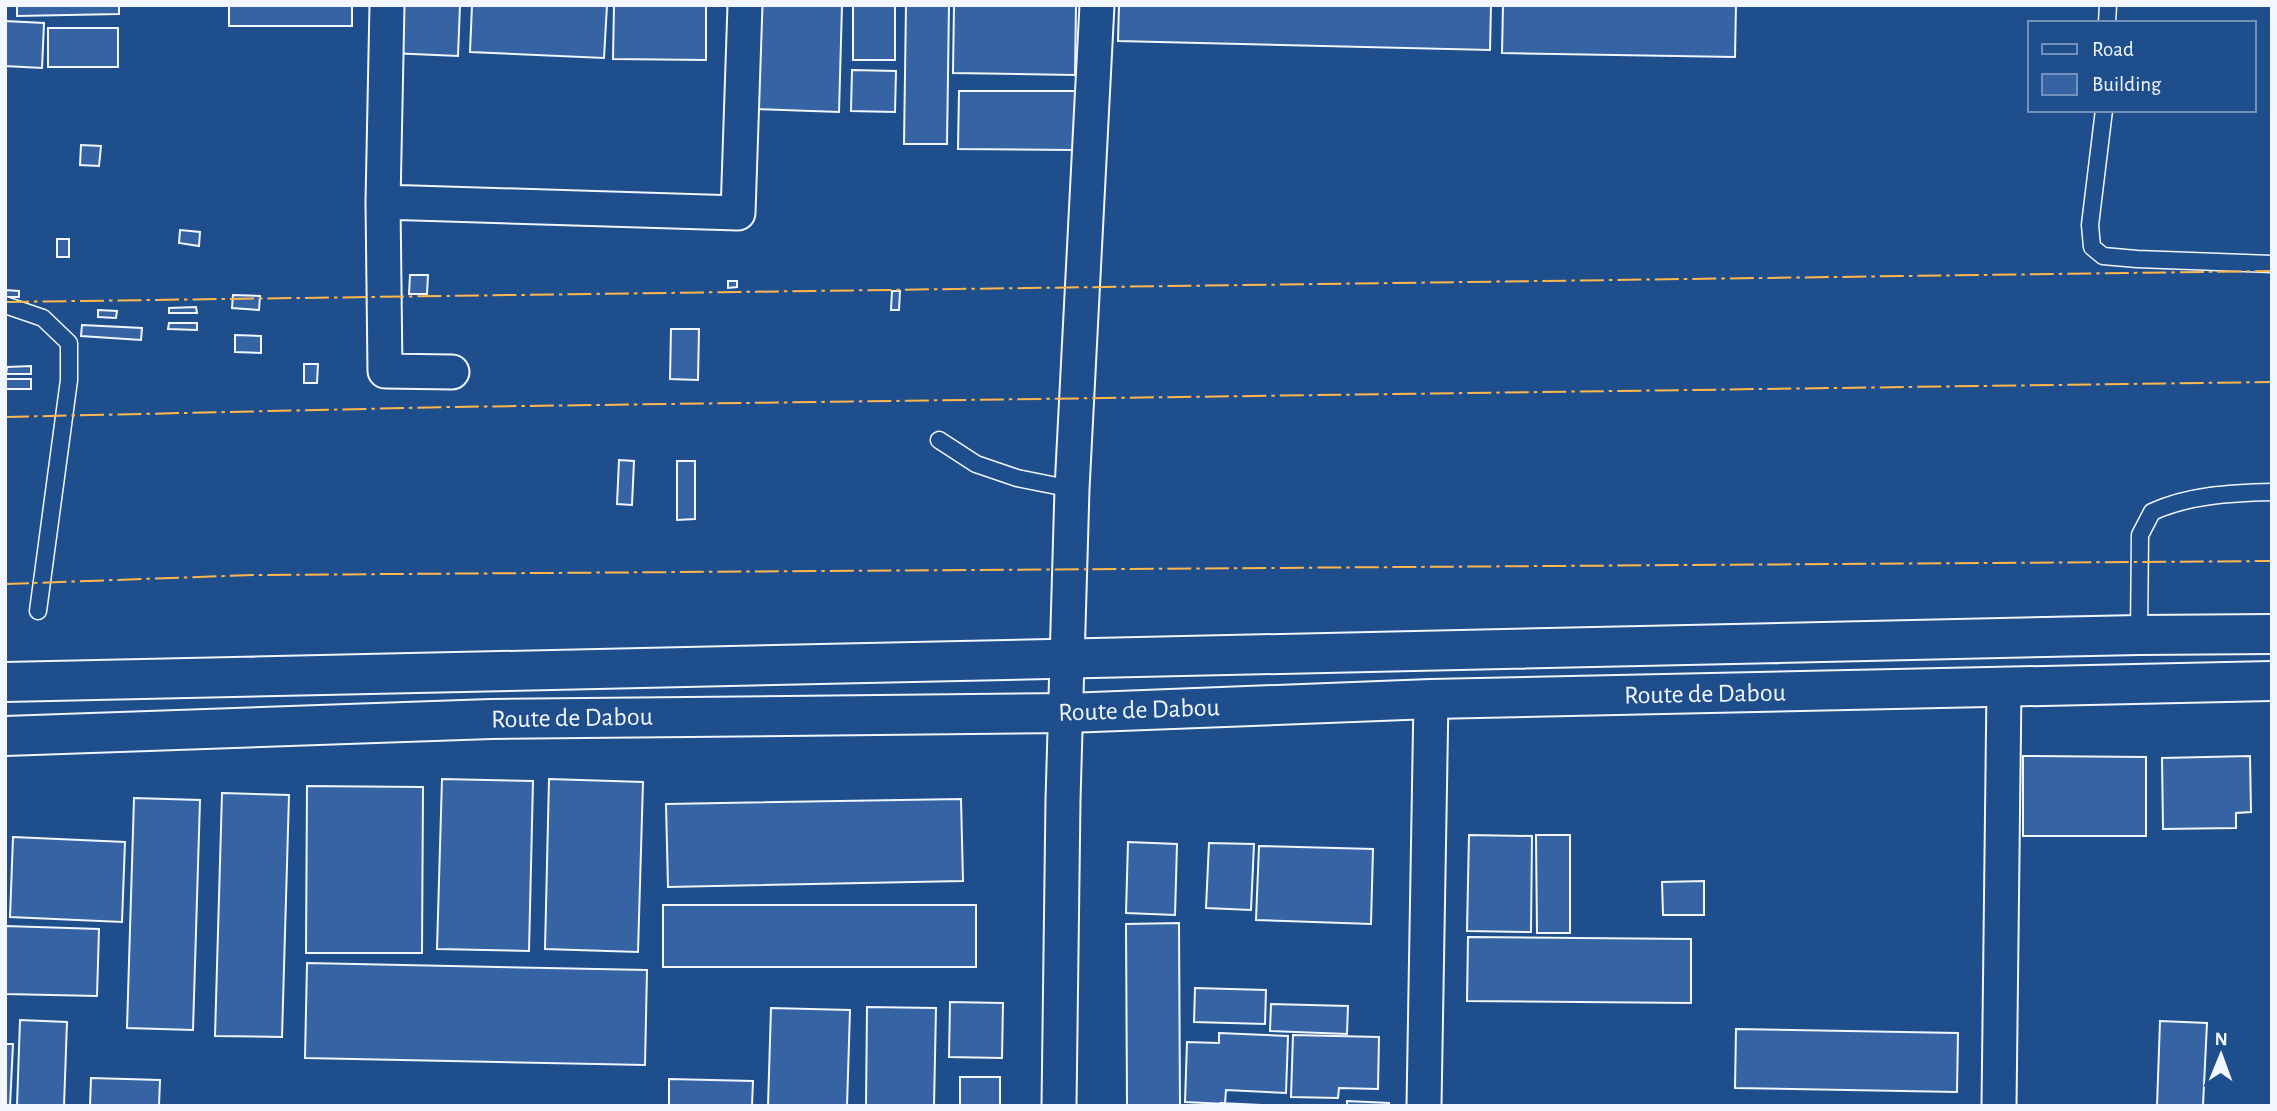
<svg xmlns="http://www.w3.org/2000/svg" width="2277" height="1111" font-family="'Alegreya Sans',sans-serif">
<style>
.building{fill:#3563a3;stroke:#f2f6ff;stroke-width:2}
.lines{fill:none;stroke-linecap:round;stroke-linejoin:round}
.lane-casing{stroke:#f2f6ff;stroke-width:19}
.street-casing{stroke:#f2f6ff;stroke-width:37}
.secondary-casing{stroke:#f2f6ff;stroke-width:42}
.lane{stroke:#1f4e8c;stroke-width:16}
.street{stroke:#1f4e8c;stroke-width:33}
.secondary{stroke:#1f4e8c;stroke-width:38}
.power{stroke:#ffb74d;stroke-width:2;stroke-dasharray:24 5 3.5 5;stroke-linecap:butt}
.labels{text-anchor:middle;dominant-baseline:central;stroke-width:5;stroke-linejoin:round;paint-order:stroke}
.street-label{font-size:26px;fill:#f2f6ff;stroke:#1f4e8c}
</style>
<rect width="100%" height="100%" fill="#1f4e8c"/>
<path class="building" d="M17 5H119V14L17 16Z
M229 5H352V26H229Z
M391 5H460L458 56 390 53Z
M472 5H607L604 58 470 52Z
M614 5H706V60L613 59Z
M756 5H842L839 112 754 109Z
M853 5H895V60H853Z
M906 5H949L947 144H904Z
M954 5H1076L1075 75 953 73Z
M1119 5H1491L1490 50 1118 41Z
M1503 5H1736L1735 57 1502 53Z
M5 21 44 23 42 68 5 66Z
M48 28H118V67H48Z
M852 70 896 71 895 112 851 111Z
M959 91H1076L1075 150 958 149Z
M81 145 101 146 99 166 80 165Z
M180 230 200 232 199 246 179 243Z
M57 239H69V257H57Z
M410 275H428L427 294H409Z
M728 281H737V287L728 288Z
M5 290 19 291V297H5Z
M892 291H900L899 310H891Z
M233 295 260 296 259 310 232 308Z
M196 307 197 313H169V308Z
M98 310 117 311 116 318 98 317Z
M169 323H197V330L168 329Z
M82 325 142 328 141 340 81 336Z
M671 329H699L698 380 670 379Z
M235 335 261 336V353L235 352Z
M304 364H318L317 383H304Z
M31 366V374H6L7 367Z
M5 379H31V389H5Z
M619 460 634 461 632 505 617 504Z
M677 461H695V519L677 520Z
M2023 756 2146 757V836H2023Z
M2250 756 2251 812 2236 813V828L2163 829 2162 758Z
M442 779 533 781 529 951 437 949Z
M549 779 643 782 638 952 545 949Z
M307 786 423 787 422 953H306Z
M222 793 289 795 282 1037 215 1036Z
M134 798 200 800 193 1030 127 1028Z
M961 799 963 881 668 887 666 804Z
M1469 835 1532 836 1531 932 1467 931Z
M1536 835H1570V933H1537Z
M13 837 125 842 122 922 10 917Z
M1128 842 1177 844 1175 915 1126 913Z
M1209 843 1254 844 1251 910 1206 908Z
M1259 846 1373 849 1371 924 1256 920Z
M1704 881V915H1663L1662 882Z
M663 905H976V967H663Z
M1179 923 1180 1106H1127L1126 924Z
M5 926 99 929 97 996 5 994Z
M1468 937 1691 939V1003L1467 1001Z
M307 963 647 970 645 1065 305 1058Z
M1195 988 1266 990 1265 1024 1194 1022Z
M950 1002 1003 1003 1002 1058 949 1057Z
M1271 1004 1348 1006 1347 1034 1270 1031Z
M867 1007 936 1008 934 1106H866Z
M771 1008 850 1010 847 1106H768Z
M20 1020 67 1022 64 1106H17Z
M2160 1021 2207 1023 2203 1106H2157Z
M1736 1029 1958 1033 1957 1092 1735 1088Z
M1219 1033 1288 1036 1286 1093 1226 1090 1225 1104 1185 1102 1187 1042 1219 1043Z
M1293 1035 1379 1037 1378 1089 1339 1088 1338 1098 1291 1097Z
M5 1044H13L10 1106H5Z
M960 1077H1000V1106H960Z
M91 1078 160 1080 159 1106H90Z
M669 1079 753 1081 752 1106H669Z
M1347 1101 1389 1103V1106H1347Z
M1220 1103 1261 1105V1106H1220Z"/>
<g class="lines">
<defs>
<path id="lane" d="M2107 23 2108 5
M2104 110 2090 225 2092 247 2103 256 2137 259 2272 264
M5 305 43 318 69 343V380L38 611
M939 440 976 464 1017 478 1072 489
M2139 635 2140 535 2152 512C2189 495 2231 493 2272 492"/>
<path id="street" d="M387 5 383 202 385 371 452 372
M383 202 738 213 745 5
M1059 1106 1063 800 1072 489 1097 5
M1424 1106 1431 699
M1999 1106 2004 688"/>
<path id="secondary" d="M5 682 2139 635 2272 634
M5 736 491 719 1067 713 1431 699 2272 681"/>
</defs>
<use href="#lane" class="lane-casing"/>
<use href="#street" class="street-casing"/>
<use href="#secondary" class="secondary-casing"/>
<use href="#lane" class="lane"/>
<use href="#street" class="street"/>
<use href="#secondary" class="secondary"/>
<path class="power" d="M5 302 2272 271
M5 417 451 407 2272 382
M5 584 253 575 2272 561"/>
</g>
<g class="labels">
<g class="street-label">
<text transform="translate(1705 694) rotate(-1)">Route de Dabou</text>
<text transform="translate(1139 710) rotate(-2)">Route de Dabou</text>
<text transform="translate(572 718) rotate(-1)">Route de Dabou</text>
</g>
</g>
<rect width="2277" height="1111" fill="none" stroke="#f2f6ff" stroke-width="14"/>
<rect x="2028" y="21" width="228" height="91" fill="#1f4e8c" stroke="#7391ba" stroke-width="2"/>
<rect x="2042" y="44" width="35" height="10" fill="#1f4e8c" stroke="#7391ba" stroke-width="2"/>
<text x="2092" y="56" font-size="21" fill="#f2f6ff">Road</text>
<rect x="2042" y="74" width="35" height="21" fill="#3563a3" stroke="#7391ba" stroke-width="2"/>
<text x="2092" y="91" font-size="21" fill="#f2f6ff">Building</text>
<g transform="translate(2221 1055) rotate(1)" stroke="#1f4e8c" stroke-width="5" paint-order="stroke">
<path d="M0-5L12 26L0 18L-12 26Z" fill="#f2f6ff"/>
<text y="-10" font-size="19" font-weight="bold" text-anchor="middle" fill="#f2f6ff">N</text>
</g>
</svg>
